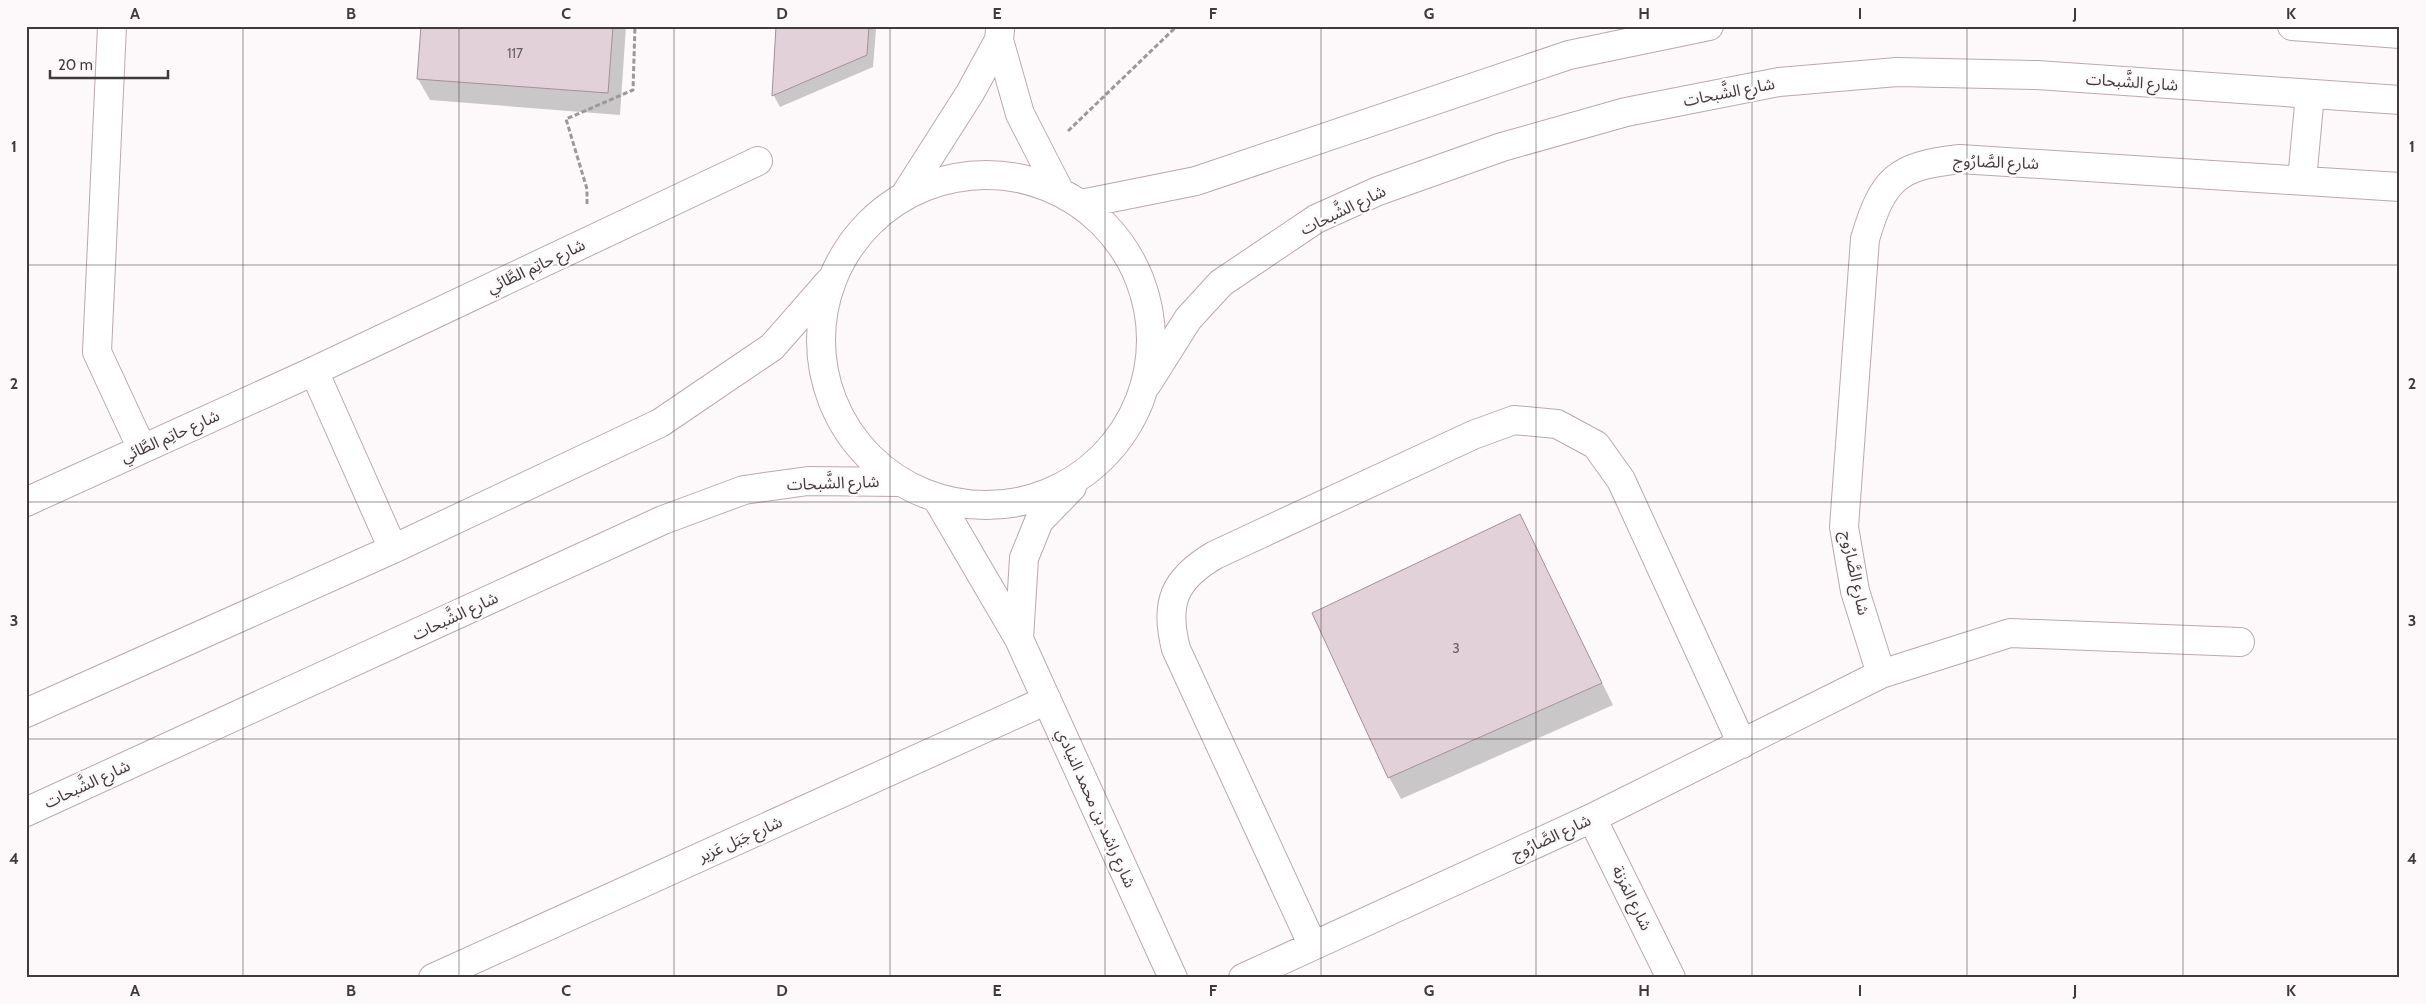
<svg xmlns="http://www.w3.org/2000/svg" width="2426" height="1004" font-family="Cabin,'Noto Sans Arabic',sans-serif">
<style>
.shadow{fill:#0003}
.building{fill:#e3d1d9;stroke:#a29198}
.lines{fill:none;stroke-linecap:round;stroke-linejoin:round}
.minor-casing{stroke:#baa8b0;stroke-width:30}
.path{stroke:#9d979a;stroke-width:3;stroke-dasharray:5 2.5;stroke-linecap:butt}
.minor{stroke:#fff;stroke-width:28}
.grid{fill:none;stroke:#413a3d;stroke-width:1;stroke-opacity:0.55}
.labels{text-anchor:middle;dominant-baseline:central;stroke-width:5;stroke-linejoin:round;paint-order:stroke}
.number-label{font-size:14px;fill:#6a6064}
.street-label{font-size:16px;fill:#413a3d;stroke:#fdf9fb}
.neatline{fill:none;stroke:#413a3d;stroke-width:2}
.grid-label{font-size:16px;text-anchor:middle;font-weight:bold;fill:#413a3d}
</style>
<rect width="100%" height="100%" fill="#fdf9fb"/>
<path class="shadow" d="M422 26H626L620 115 430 100 418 79Z
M778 26H874L876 29 873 67 780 107 774 96Z
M1520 516 1613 705 1401 799 1389 777Z"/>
<path class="building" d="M421 26H613L608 93 417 79Z
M776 26H869L867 55 772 96Z
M1520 514 1602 683 1388 778 1312 613Z"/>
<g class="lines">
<defs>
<path id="minor" d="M112 26 97 352 142 449
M2292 26 2400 34
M1000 30 999 40 1020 114 1060 192
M821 340a165 165 0 1 1 330 0a165 165 0 1 1-330 0Z
M2302 180 2310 94
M905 195 970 93 999 40
M1081 204 1196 181 1569 55 1709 26
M314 371 393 549
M1147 384 1188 319 1221 283 1316 219 1378 191 1502 147 1626 112 1779 82 1897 72 2037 75 2400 100
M936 497 1019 639 1173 978
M26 502 314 371 758 161
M1019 639 1024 558 1039 521 1072 487
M1881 674 1855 591 1844 527 1865 239C1883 178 1897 166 1960 159L2400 187
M26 713 393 549 660 423 772 347 829 282
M26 812 663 520 744 490 808 481 900 482
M1592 818 1671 978
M1313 946 1176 649C1164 603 1174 579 1215 555L1473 435 1514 420 1557 424 1596 445 1621 480 1742 744
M433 978 1047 700
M1243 978 1592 818 1881 674 2010 633 2240 642"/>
</defs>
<use href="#minor" class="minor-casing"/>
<path class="path" d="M1068 131 1177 26
M587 204V189L566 119 633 90 635 26"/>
<use href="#minor" class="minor"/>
</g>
<path class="grid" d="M243 26V978M459 26V978M674 26V978M890 26V978M1105 26V978M1321 26V978M1536 26V978M1752 26V978M1967 26V978M2183 26V978M26 265H2400M26 502H2400M26 739H2400"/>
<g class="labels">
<g class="number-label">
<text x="515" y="53">117</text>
<text x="1456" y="648">3</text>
</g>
<g class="street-label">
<text transform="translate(2132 82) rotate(4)">شارع الشَّبحات</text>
<text transform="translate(1729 92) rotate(-11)">شارع الشَّبحات</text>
<text transform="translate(1996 162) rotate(2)">شارع الصَّارُوج</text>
<text transform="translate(1343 210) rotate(-26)">شارع الشَّبحات</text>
<text transform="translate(536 266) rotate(-25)">شارع حاتِم الطَّائي</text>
<text transform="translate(170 436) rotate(-24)">شارع حاتِم الطَّائي</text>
<text transform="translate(833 483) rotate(-2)">شارع الشَّبحات</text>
<text transform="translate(1855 573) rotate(78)">شارع الصَّارُوج</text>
<text transform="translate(455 616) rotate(-25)">شارع الشَّبحات</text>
<text transform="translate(87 784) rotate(-25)">شارع الشَّبحات</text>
<text transform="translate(1096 808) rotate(66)">شارع راشد بن محمد النيادي</text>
<text transform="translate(1551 837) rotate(-25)">شارع الصَّارُوج</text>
<text transform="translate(740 839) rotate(-24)">شارع جَبَل عَزير</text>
<text transform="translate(1632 898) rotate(64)">شارع المَزنة</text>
</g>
</g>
<rect width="2426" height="1004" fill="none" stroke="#fdf9fb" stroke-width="55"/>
<path d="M50 70v8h118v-8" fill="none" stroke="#413a3d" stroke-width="2.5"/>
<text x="58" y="70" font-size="15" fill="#413a3d" stroke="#fdf9fb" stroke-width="4" paint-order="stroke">20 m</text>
<rect x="28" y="28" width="2370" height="948" class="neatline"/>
<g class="grid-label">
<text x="135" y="19">A</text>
<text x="351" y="19">B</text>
<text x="566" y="19">C</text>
<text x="782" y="19">D</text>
<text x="997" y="19">E</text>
<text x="1213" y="19">F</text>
<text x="1429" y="19">G</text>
<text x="1644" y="19">H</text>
<text x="1860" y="19">I</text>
<text x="2075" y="19">J</text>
<text x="2291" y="19">K</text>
<text x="14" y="152">1</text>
<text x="2412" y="152">1</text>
<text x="14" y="389">2</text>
<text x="2412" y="389">2</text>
<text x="14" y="626">3</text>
<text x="2412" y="626">3</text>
<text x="14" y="864">4</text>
<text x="2412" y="864">4</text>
<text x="135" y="996">A</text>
<text x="351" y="996">B</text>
<text x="566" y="996">C</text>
<text x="782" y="996">D</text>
<text x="997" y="996">E</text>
<text x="1213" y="996">F</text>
<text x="1429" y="996">G</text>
<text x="1644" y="996">H</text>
<text x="1860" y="996">I</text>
<text x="2075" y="996">J</text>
<text x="2291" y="996">K</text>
</g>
</svg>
